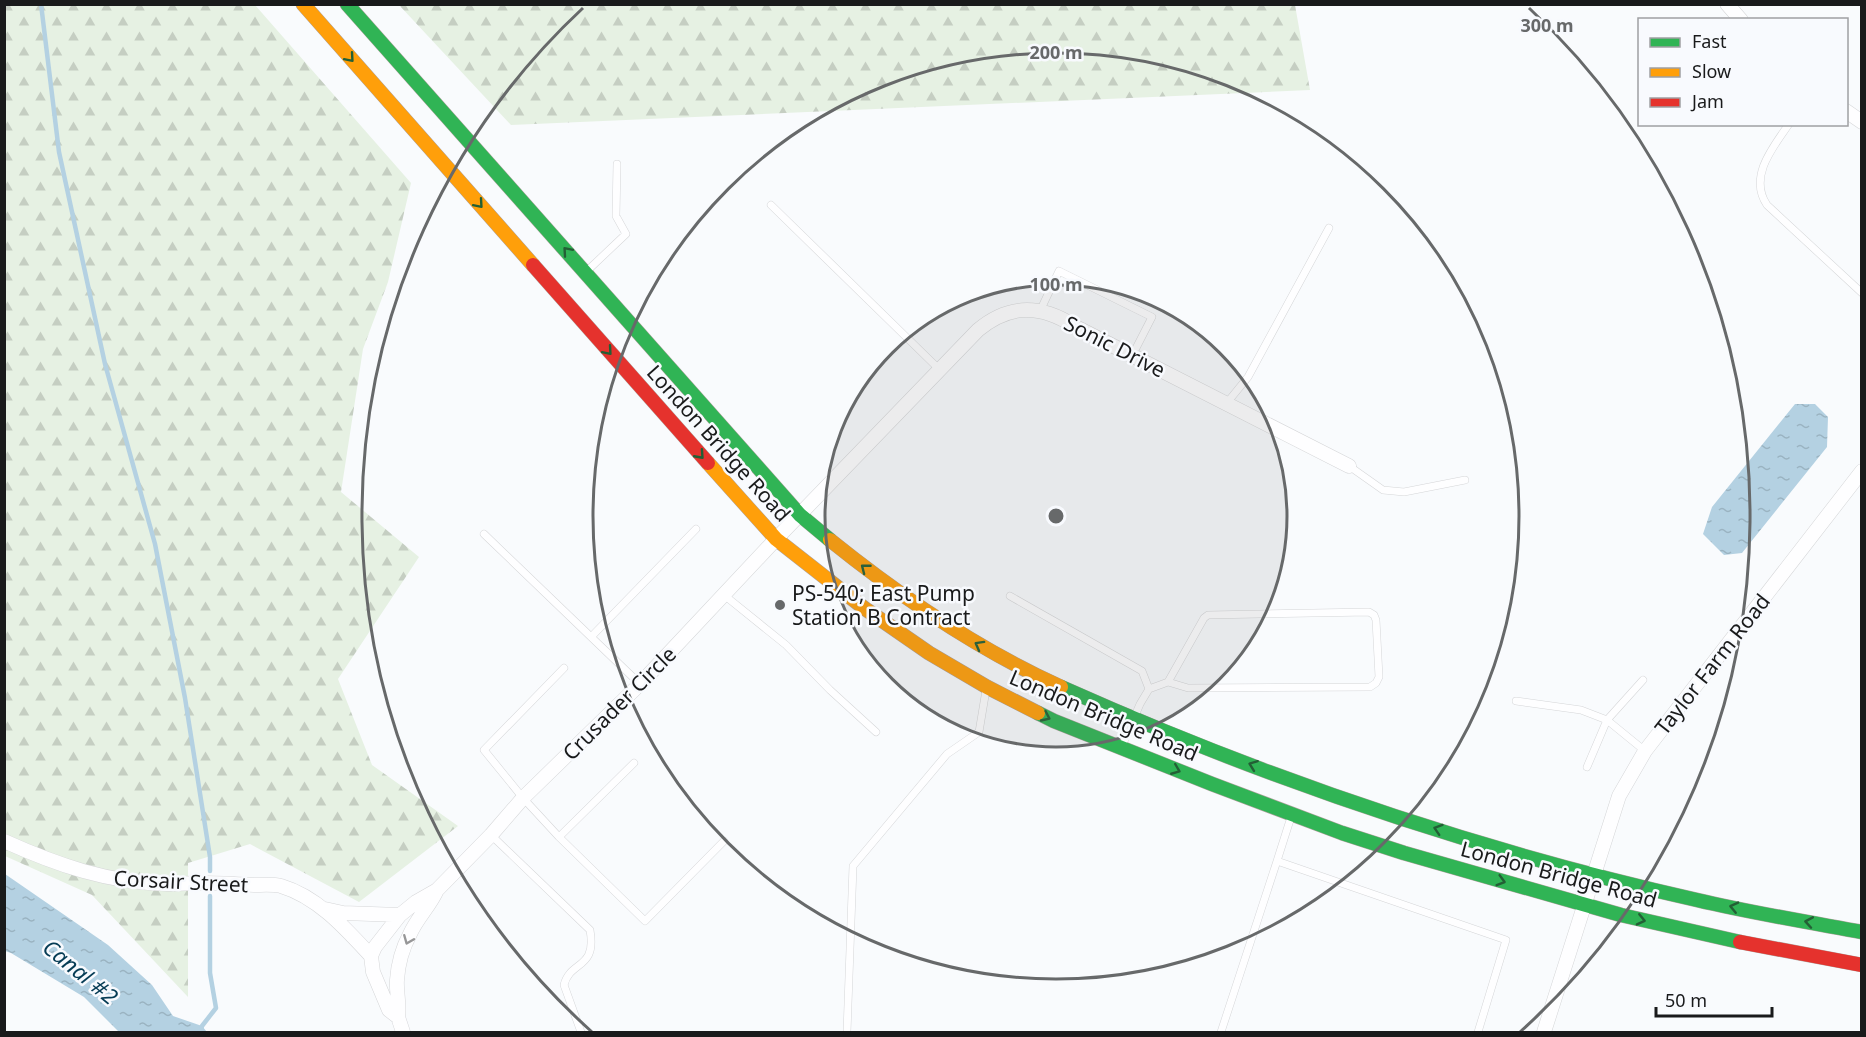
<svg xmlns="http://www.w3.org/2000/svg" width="1866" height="1037" font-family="'Noto Sans',sans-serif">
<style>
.forest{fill:url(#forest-firs)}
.water{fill:url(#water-ripples)}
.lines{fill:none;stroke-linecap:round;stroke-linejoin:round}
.stream{stroke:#b4d1e2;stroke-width:4.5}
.lane-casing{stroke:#d5d6d8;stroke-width:8}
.street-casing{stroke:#d5d6d8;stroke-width:15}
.fast-casing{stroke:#aea29c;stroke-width:15}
.slow-casing{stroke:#aea29c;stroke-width:15}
.jam-casing{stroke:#aea29c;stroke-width:15}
.lane{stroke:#fefeff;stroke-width:7}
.street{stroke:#fefeff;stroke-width:14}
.fast{stroke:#30b455;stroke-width:14}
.slow{stroke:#ff9f0a;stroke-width:14}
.jam{stroke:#e5322d;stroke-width:14}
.oneway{stroke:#235f35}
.oneway2{stroke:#979798}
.ring{fill:none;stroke:#67696a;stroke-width:3}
.poi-dot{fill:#67696a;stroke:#f8fafe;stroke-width:2}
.labels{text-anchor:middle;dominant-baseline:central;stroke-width:5;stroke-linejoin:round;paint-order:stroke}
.street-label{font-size:21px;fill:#191a1b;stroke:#f8fafe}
.poi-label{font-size:21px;fill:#191a1b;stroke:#f8fafe;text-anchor:start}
.water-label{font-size:22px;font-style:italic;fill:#063c55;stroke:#f8fafe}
.centre{fill:#67696a;stroke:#f8fafe;stroke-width:3}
.ring-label{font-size:18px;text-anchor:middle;font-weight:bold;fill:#67696a;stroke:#f8fafe;stroke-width:5;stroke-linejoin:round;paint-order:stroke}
</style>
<defs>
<pattern id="forest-firs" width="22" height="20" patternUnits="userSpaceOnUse" patternTransform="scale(1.5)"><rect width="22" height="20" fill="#e6f1e3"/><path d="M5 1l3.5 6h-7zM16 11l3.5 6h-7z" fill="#c5cec2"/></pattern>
<pattern id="water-ripples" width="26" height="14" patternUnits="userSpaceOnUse" patternTransform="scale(1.5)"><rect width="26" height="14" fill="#b4d1e2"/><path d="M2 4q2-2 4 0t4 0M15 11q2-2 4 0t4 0" fill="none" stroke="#9ab3c1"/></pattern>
</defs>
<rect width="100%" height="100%" fill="#f9fbfd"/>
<path class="forest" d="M5 5H255L411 183 388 282 363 349 341 492 419 557 338 679 372 765 458 826 359 902 250 844 188 863V997L92 895 5 856Z
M399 5H1295L1310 90 511 125Z"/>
<path class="water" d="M1795 404H1815L1828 417 1827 447 1742 553 1724 555 1703 534 1712 507Z
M5 874 108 945 152 985 173 1016 202 1026 207 1032H119L84 997 11 953 5 951Z"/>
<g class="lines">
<path class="stream" d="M41 4 59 152 105 364 155 544 185 698 210 857V871
M201 1032 202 1026 216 1008 210 973V896"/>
<defs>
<path id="lane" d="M1789 124C1773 147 1748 177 1767 205L1862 293
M771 205 941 371
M588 270 626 234 616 216 617 164
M1040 311 1059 271 1152 317 1132 356
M1226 404 1248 377 1329 228
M1349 466 1383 490 1404 492 1465 480
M484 534 640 684
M724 595 786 645 830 690 876 732
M1010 596 1142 671 1149 689
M591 637 696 529
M564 668 484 750 523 798 559 837 645 921 724 841
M1516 701 1581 710 1607 720 1643 680
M1122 746 1140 704 1149 689 1168 682 1204 618 1208 615 1369 612 1374 615 1376 620 1379 677 1376 683 1370 687 1188 688 1168 682
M1587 767 1607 720 1645 751
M491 835 590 930C597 970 570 960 564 985L581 1032
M559 837 634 763
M1277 861 1291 817
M847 1032 853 866 947 754 979 732 986 690
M1221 1032 1277 861 1506 940 1478 1032"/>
<path id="street" d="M1727 4 1741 20
M1846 111 1862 122
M4 841C57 865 109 883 167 884 179 884 191 883 204 883 220 883 237 884 254 885 262 885 273 884 281 886 318 897 346 929 371 956
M437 890C430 906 417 918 410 934 403 947 398 965 397 980 396 992 400 1004 398 1017L389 1010 373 972 371 956 375 947 400 915 416 902 437 890 491 835 523 798 640 684 776 539 978 330C1009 304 1040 304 1074 326L1349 466
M325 909 343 913 400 915
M398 1017 403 1032
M1544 1032 1619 796 1645 751 1862 471"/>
<path id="fast" d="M347 4 800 515 830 540
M1061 687C1265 778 1479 851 1697 900 1752 913 1807 922 1862 932
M1038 713 1054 721 1212 784 1342 833 1404 853 1621 915 1740 942"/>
<path id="slow" d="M303 4 533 265
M708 463 776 539 864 608 929 653 987 687 1038 713
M830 540C902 598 977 649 1061 687"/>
<path id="jam" d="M533 265 708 463
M1740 942 1862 965"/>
</defs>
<use href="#lane" class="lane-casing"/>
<use href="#street" class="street-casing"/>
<use href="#fast" class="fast-casing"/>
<use href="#slow" class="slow-casing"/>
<use href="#jam" class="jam-casing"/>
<use href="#lane" class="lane"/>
<use href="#street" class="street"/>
<use href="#fast" class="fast"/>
<use href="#slow" class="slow"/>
<use href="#jam" class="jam"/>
</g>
<defs><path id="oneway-chevron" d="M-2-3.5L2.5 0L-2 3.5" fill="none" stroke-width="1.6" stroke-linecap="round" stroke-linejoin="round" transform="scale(1.5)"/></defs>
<g class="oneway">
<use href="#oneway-chevron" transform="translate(350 58) rotate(49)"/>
<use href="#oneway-chevron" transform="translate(479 204) rotate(49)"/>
<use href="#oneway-chevron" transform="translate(567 251) rotate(-131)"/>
<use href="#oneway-chevron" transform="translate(608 351) rotate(49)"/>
<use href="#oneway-chevron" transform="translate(700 455) rotate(48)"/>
<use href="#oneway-chevron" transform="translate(865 568) rotate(-142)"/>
<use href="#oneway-chevron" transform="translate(979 645) rotate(-151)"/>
<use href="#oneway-chevron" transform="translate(1046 717) rotate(25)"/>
<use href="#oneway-chevron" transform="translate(1253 765) rotate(-159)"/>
<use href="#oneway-chevron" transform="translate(1176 770) rotate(22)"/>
<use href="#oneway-chevron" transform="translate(1438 829) rotate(-162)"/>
<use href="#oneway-chevron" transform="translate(1501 881) rotate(16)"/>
<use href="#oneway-chevron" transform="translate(1734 907) rotate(-167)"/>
<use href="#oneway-chevron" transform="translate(1641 920) rotate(13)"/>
<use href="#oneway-chevron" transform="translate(1809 922) rotate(-170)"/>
</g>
<use class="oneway2" href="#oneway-chevron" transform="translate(408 940) rotate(112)"/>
<circle cx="1056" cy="516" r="231" fill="#67696a" fill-opacity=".12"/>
<g class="ring">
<circle cx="1056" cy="516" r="231"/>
<circle cx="1056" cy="516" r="463"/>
<path d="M592 1032A694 694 0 0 1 583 8M1529 8A694 694 0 0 1 1520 1032"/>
</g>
<circle class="poi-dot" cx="780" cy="605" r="6"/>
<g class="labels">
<g class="street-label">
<text transform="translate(1115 346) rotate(27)">Sonic Drive</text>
<text transform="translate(719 443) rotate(48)">London Bridge Road</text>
<text transform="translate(1712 664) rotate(-52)">Taylor Farm Road</text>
<text transform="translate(619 703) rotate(-45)">Crusader Circle</text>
<text transform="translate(1104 715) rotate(23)">London Bridge Road</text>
<text transform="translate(1559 874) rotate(15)">London Bridge Road</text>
<text transform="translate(181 881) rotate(3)">Corsair Street</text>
</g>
<g class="poi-label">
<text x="792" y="593">PS-540; East Pump<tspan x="792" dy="24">Station B Contract</tspan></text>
</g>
<g class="water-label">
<text transform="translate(81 971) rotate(39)">Canal #2</text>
</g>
</g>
<circle cx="1056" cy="516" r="9" class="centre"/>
<g class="ring-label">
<text x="1547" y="32">300 m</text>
<text x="1056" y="59">200 m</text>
<text x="1056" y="291">100 m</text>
</g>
<rect width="1866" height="1037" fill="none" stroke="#191a1b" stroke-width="12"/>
<rect x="1638" y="18" width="210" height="108" fill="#f8fafe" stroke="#9fa0a3" stroke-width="1.5"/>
<rect x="1650" y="38" width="30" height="9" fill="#30b455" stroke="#9fa0a3" stroke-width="1.5"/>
<text x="1692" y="48" font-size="18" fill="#191a1b">Fast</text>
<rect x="1650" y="68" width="30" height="9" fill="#ff9f0a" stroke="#9fa0a3" stroke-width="1.5"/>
<text x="1692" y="78" font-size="18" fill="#191a1b">Slow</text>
<rect x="1650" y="98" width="30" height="9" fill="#e5322d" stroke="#9fa0a3" stroke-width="1.5"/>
<text x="1692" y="108" font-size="18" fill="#191a1b">Jam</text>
<path d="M1656 1007v9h116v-9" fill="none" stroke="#191a1b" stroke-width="3"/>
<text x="1665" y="1007" font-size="18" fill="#191a1b" stroke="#f8fafe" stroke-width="4.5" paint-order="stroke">50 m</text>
</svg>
